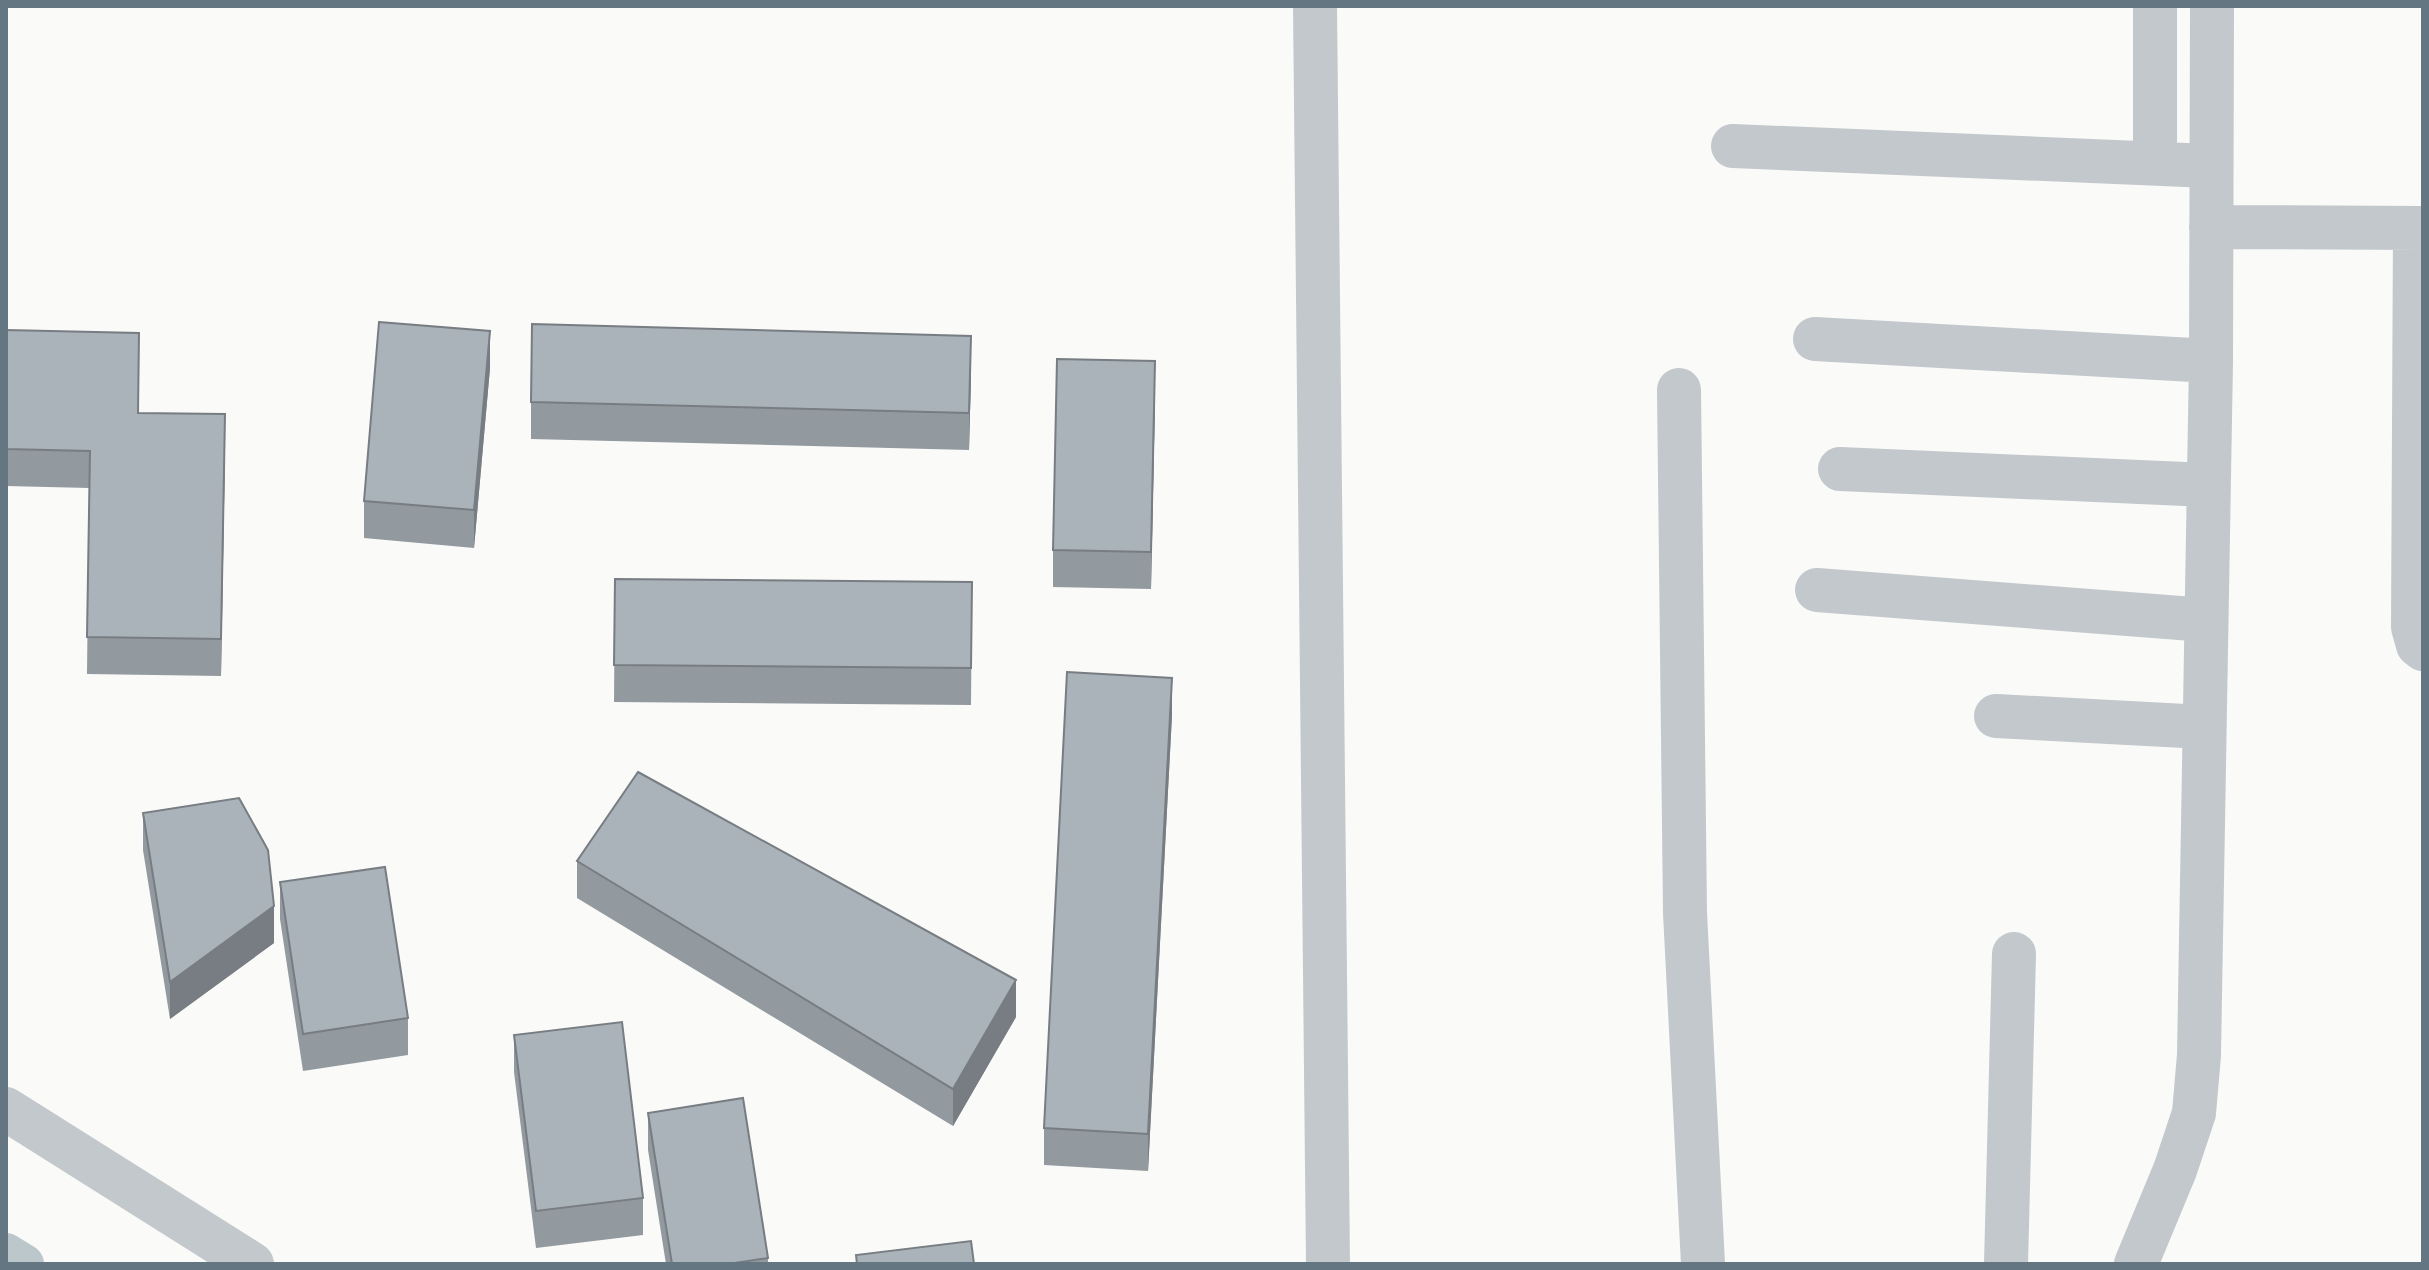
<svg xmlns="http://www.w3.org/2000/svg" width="2429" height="1270" font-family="Lato,sans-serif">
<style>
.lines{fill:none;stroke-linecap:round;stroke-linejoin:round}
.canal{stroke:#bbc7cb;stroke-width:40}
.minor{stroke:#c3c8cc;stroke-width:44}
.wall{fill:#929a9f}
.shaded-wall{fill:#777d82}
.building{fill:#aab3b9;stroke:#777d82;stroke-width:2}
</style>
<rect width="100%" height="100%" fill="#fafaf8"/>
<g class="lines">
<path class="canal" d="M6 1253 24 1264"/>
<path class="minor" d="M1315 6 1328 1264
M2155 6V163
M1733 146 2210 166
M2211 227 2423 228
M2415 228 2413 627 2418 645 2423 649
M1815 339 2211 361
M1679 390 1685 913 1703 1264
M1840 469 2208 485
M1817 590 2206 620
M1996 716 2204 727
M6 1109 252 1264
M2006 1264 2014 954
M2136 1264 2175 1170 2194 1113 2199 1055 2211 361 2212 6"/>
</g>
<path class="wall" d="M6 330 138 413 225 451 221 676 87 674 89 488 6 486Z
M490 368 474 548 364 538V501Z
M971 373 969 450 531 439V402Z
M1155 398 1151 589 1053 587V550Z
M615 579 972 582 971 705 614 702Z
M1172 715 1148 1171 1044 1165V1128Z
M143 813 274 943 170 1019 143 850Z
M577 861 1016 1017 953 1126 577 898Z
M280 882 408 1018V1055L303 1071 280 919Z
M514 1035 643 1198V1235L536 1248 514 1072Z
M648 1113 768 1258V1264H666L648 1150Z"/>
<path class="shaded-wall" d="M490 331V368L474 548V510Z
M971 336V373L969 450V413Z
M1155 361V398L1151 589V552Z
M225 414V451L221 676V639Z
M1172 678V715L1148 1171V1134Z
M274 906V943L170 1019V982Z
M1016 980V1017L953 1126V1089Z"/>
<path class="building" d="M379 322 490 331 474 510 364 501Z
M532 324 971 336 969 413 531 402Z
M6 330 139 333 138 413 225 414 221 639 87 637 90 451 6 449Z
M1057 359 1155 361 1151 552 1053 550Z
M615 579 972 582 971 668 614 665Z
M1067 672 1172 678 1148 1134 1044 1128Z
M638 772 1016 980 953 1089 577 861Z
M239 798 268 850 274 906 170 982 143 813Z
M385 867 408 1018 303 1034 280 882Z
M622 1022 643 1198 536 1211 514 1035Z
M743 1098 768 1258 728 1264H672L648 1113Z
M971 1241 974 1264H857L856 1255Z"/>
<rect width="2429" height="1270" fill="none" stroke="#657683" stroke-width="16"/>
</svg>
